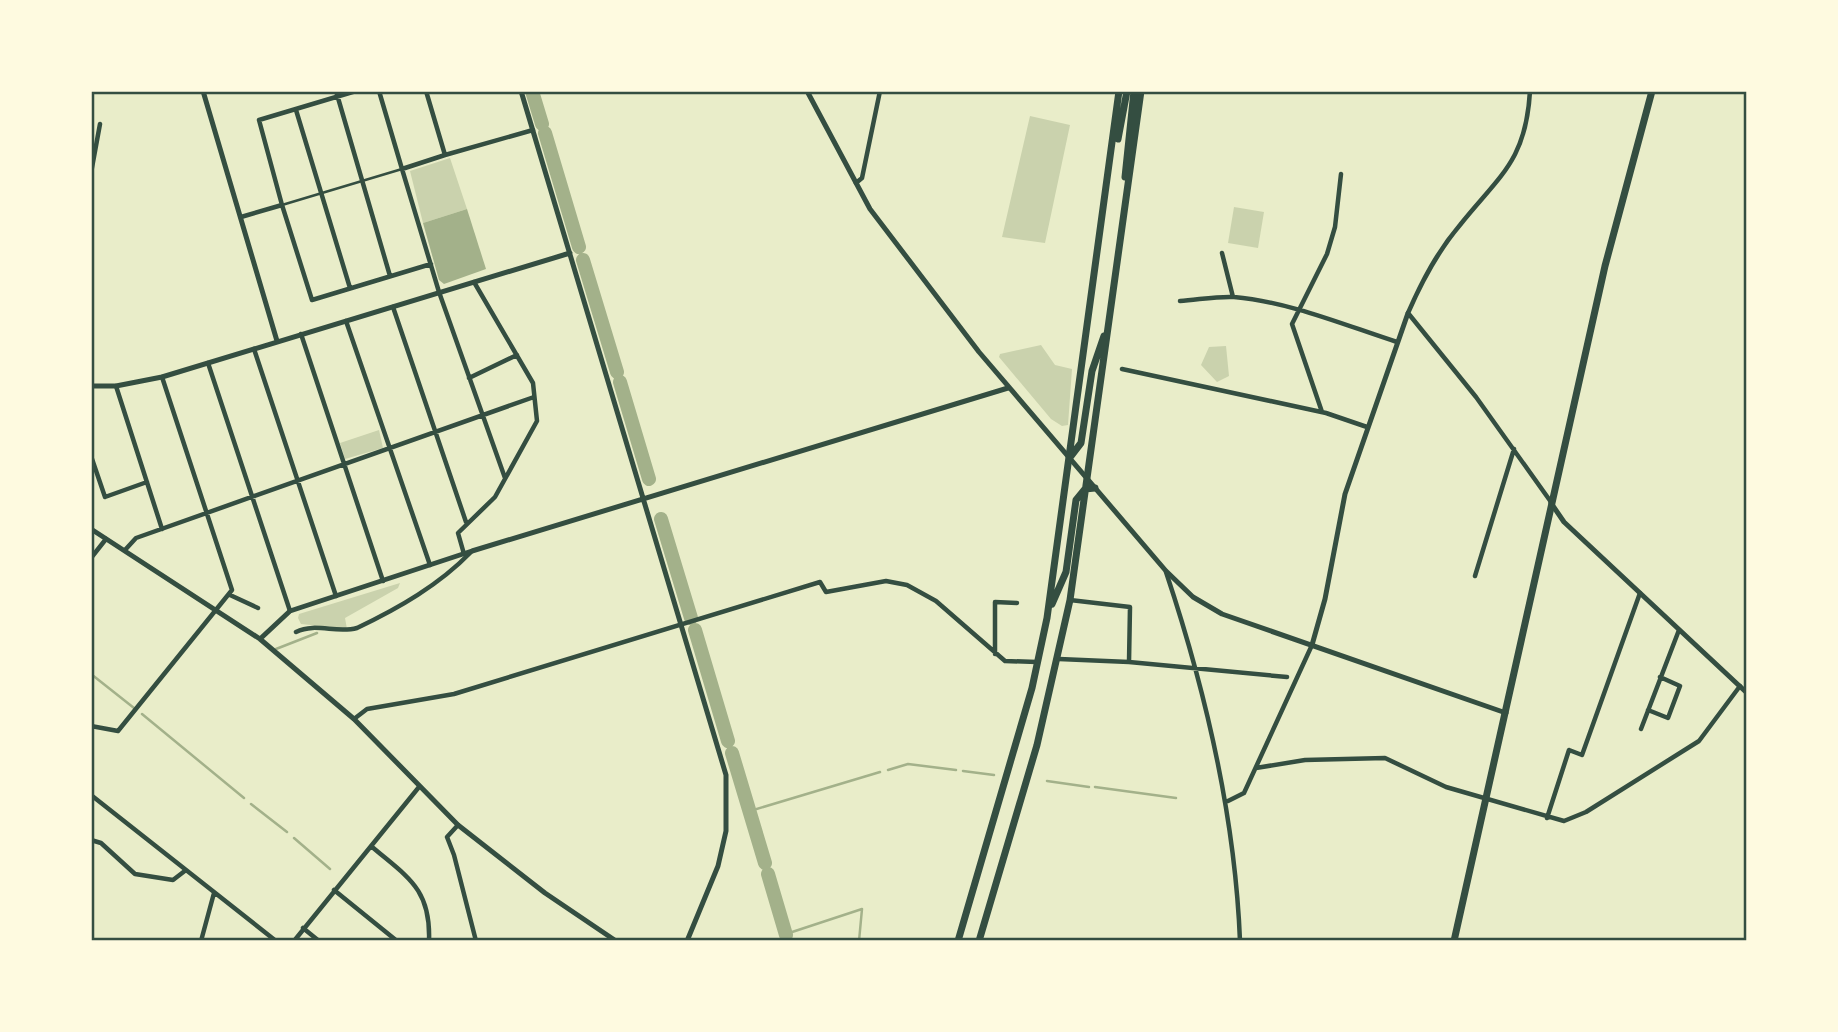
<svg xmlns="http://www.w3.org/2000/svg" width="1838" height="1032" font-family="'Noto Sans',sans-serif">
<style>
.green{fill:#cad2ad}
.water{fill:#a3b18a}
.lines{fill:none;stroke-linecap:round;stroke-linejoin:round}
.stream{stroke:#a3b18a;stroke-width:2.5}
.river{stroke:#a3b18a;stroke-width:14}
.pedestrian{stroke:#344e41;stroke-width:2.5}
.minor{stroke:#344e41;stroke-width:4.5}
.tertiary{stroke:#344e41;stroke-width:5}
.trunk{stroke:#344e41;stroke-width:7}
.neatline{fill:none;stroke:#344e41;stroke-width:2.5}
</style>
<rect width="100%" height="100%" fill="#e9edc9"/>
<path class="green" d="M1030 116 1070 125 1045 243 1002 237Z
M450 158 467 209 423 223 410 171Z
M1234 207 1264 212 1258 248 1228 243Z
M1041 345 1055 365 1072 369 1068 425 1062 426 1051 419 999 357 1000 354Z
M1226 346 1229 376 1217 382 1201 365 1209 347Z
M379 430 383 448 345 459 340 443Z
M400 583 398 588 345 618 347 629 301 624 298 618 299 614Z"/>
<path class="water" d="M467 209 486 269 444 284 439 280 423 223Z"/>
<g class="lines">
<path class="stream" d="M276 649 317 633
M91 674 134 708
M142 714 244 798
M888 770 908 764 956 770
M963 771 994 775
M1047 781 1089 787
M1095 787 1176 798
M251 804 287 832
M750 811 880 772
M294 838 330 869
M786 934 862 909 859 941"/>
<path class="river" d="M532 91 542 124
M545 133 579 247
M583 260 617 372
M620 382 649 479
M661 519 691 618
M695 630 728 741
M732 753 765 863
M768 874 786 935"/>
<path class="pedestrian" d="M282 205 402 169"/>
<path class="minor" d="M336 91 390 276
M379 91 402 169 445 155 426 91
M1530 91C1526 161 1500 175 1460 225 1437 252 1422 281 1408 313L1476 397 1551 502
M296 110 350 288
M445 155 533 130
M402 169 439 292 505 478
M91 173 100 124
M856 183 862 178 880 91
M282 205 312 300 431 264
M241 217 282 205 259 120 356 91
M1222 253 1233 297
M1180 301C1197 300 1217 296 1234 297 1290 302 1344 325 1397 342
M393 307 466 522
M346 321 430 565
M301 334 383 581
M254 349 336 596
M208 363 290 611
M1122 369 1326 413 1367 427
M469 378 517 355
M116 386 162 529
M1322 412 1292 324 1327 254 1335 227 1341 174
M91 456 105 497 147 482
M125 550 136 538 534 397
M464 554 458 533 495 497 537 421 533 383 474 282
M91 558 106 539
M1166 572C1206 692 1235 815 1240 941
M1475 576 1514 449
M230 595 258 608
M1070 600 1130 607 1129 662
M296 632C316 622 336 634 357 628 399 608 439 585 471 552
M995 654V602L1017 603
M1059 659 1129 662 1287 677
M1648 710 1668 718 1680 686 1660 677
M354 719 367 709 454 694 820 582 826 592 886 581 907 585 936 601 1005 661 1037 662
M91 726 118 731 232 590 162 377
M1641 729 1679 630
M1256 768 1305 760 1385 758 1446 787 1564 821 1586 812 1699 741 1740 686
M91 795 276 941
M1228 801 1244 793 1312 645
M1547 818 1569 750 1582 755 1640 593
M458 825 447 837 454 855 476 941
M91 840 101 843 135 874 173 880 186 870
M371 846C407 877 431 888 429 941
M334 890 397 941
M303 928 319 941
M201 941 214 893
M294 941 419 787"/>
<path class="tertiary" d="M203 91 277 341
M521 91 726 775V831L718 866 687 941
M807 91 870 209 979 352 1166 571 1193 597 1222 614 1506 713
M91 386H116L162 377 570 253
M1551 503 1564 522 1747 693
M91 529 260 639 354 719 458 825 545 893 616 941
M260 639 290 611 472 551 1008 388
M1312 645 1325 599 1345 494 1408 313"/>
<path class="trunk" d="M1118 139 1127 91
M1125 177 1134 91
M1071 456 1081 443 1092 371 1104 336
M1052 604 1066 572 1076 500 1085 489 1095 488
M958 941 1032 688 1047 618 1119 91
M979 941 1037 745 1070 600 1141 91
M1454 941 1605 266 1652 91"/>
</g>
<rect width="1838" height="1032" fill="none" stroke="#fefae0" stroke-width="186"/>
<rect x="93" y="93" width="1652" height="846" class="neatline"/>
</svg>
